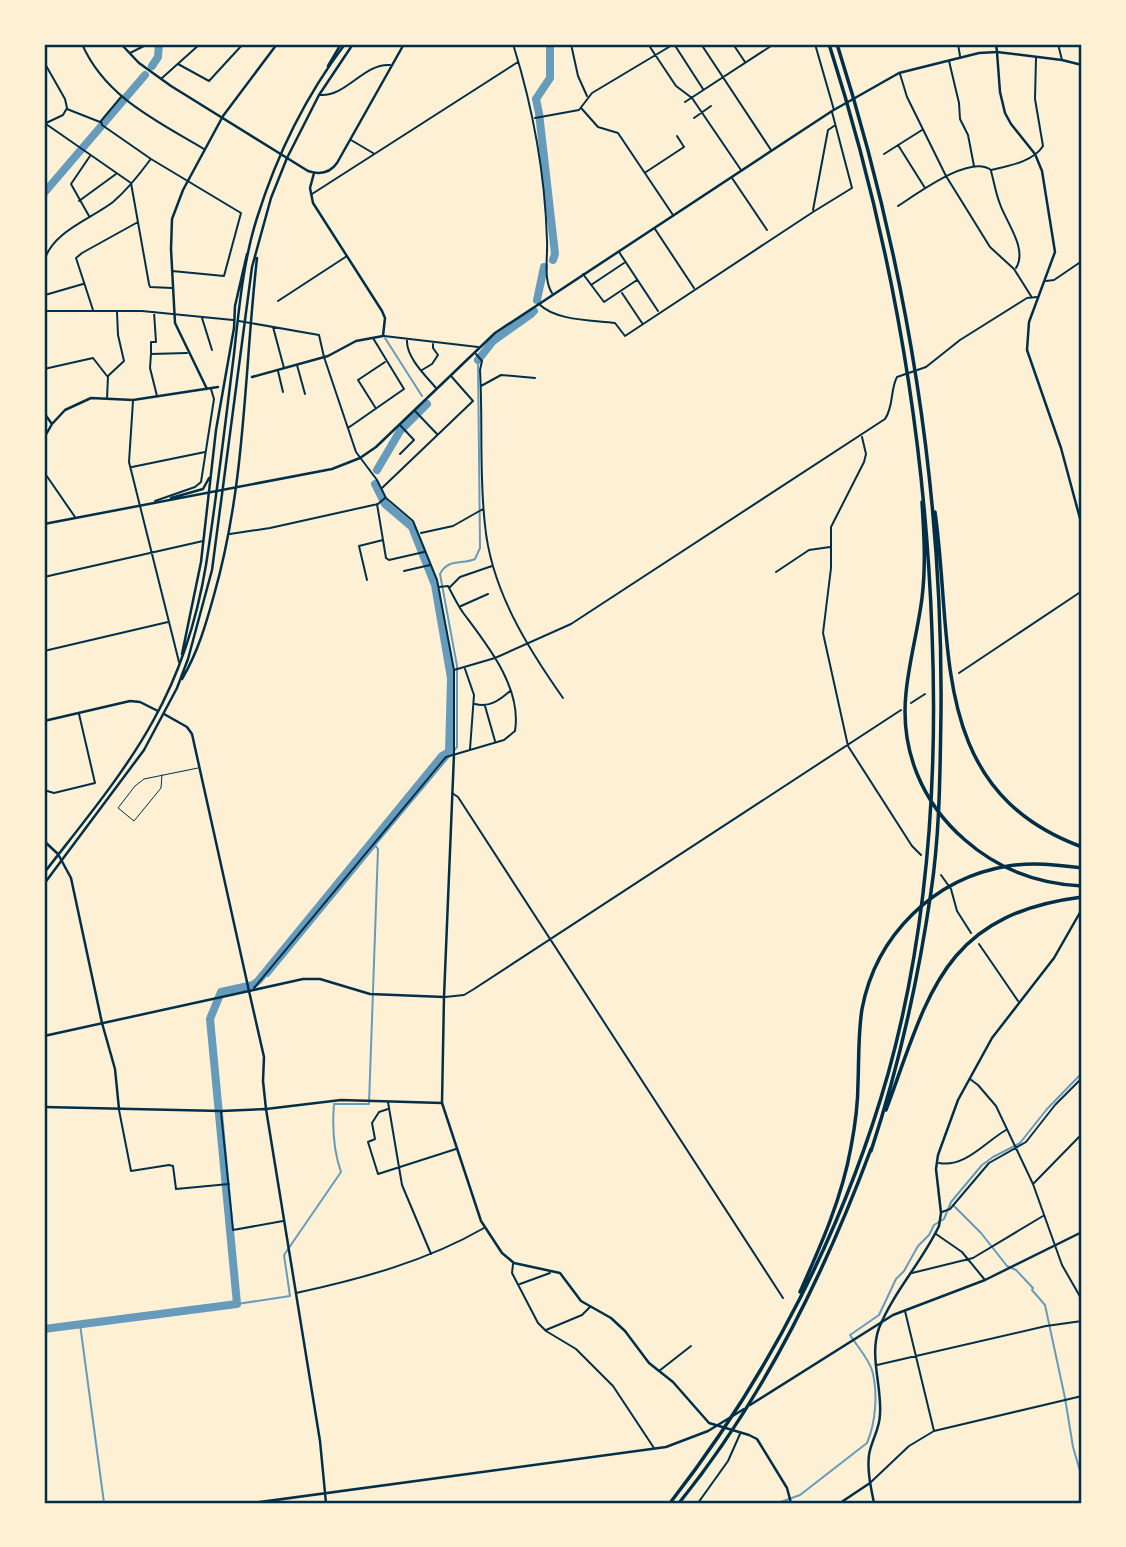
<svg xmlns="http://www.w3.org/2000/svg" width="1126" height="1547" font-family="'Nunito Sans',sans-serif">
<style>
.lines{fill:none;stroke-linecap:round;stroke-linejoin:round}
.stream{stroke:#669bbc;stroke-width:2}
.river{stroke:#669bbc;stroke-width:8}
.service{stroke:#003049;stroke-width:1}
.minor{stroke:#003049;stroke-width:2}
.tertiary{stroke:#003049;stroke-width:2.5}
.secondary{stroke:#003049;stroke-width:2.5}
.primary{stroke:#003049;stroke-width:2.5}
.trunk{stroke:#003049;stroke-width:2.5}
.motorway{stroke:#003049;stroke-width:3.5}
.neatline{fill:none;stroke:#003049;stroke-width:2.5}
</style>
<rect width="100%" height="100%" fill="#fdf0d5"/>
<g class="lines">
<path class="stream" d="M385 338 422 396
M426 403 427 404
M268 976 375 846
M954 1206 981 1233 1007 1266 1016 1270 1033 1288 1032 1290 1045 1305 1065 1398 1073 1447 1082 1478
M237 1304 290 1296 284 1255 341 1172C333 1149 332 1128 334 1104H369L378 849 375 845 457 747V666L440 574C448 558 462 565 475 559L480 548 478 360
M80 1324 104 1503
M778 1503 800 1495 867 1443C876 1422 878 1392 872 1370 868 1358 857 1346 850 1335L879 1315 896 1279 904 1271 918 1246 929 1235 934 1225 944 1219 951 1202 982 1165 993 1157 1020 1143 1047 1109 1082 1073"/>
<path class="river" d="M550 44V78L536 99 539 113 555 254 553 260
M152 66 158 57 159 44
M44 193 145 75
M537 300 544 267
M478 360 493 341 531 314 534 311
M377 470 400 431 427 404
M44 1329 237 1304 210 1019 221 992 253 985 258 981 442 756 449 752 451 678 435 585 412 527 385 504 375 484"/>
<path class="service" d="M162 775 161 788 134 821 118 808 135 786 144 779 198 768"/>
<path class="minor" d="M82 44C105 97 157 121 204 149
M513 44C533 108 545 173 547 240 548 257 543 279 552 293
M571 44 578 76 587 96
M648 44 676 86 692 98 741 170
M674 44 703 89
M701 44 771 150
M733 44 745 62
M815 44 834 110
M958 44 960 56
M1058 44 1062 60
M130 53 148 44
M949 61 959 103 960 119 968 135 974 166
M44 62 65 99 67 108 63 115 44 124
M178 64 209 81 243 44
M900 74 907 97 946 176 990 247 1014 269 1031 296
M162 78 200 44
M320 95C346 97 364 63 390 65
M121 97 101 121 102 125 151 159 241 213 224 276 172 271
M685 102 774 44
M67 109 100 122
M582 109 598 127 618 133 673 215
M535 118 579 110 592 93 674 44
M694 118 711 106
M46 124 131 183 149 284 150 287 172 288
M351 140 373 153
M898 145 925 188
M884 154 922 130
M991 171C994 182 996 194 1000 204 1006 222 1028 249 1016 268
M646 172 684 147 677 136
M732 178 767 230
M312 194 518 62
M79 201 116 174
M898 206C917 194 970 154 991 170 1008 166 1033 162 1043 146L1035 99 1036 58
M813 210 828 130 834 126
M89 216 71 184 90 156
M655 229 694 288
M619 252 658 311
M44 262C51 232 91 219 113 202 127 190 139 175 150 160
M583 274 604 302 637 280
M1046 281 1054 280 1082 261
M591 285 624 263
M44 288V308
M622 293 642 323
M45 295 83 284
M278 301 347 256
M539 304C556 321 592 320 615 323L625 336 813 212 852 188 832 112
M93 310 76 258 82 253 138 222
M44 311H142L233 320
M202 318 212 350
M239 321 319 335 324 357 356 452 377 480 386 498 413 521 437 580 454 670V753
M273 327 284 368
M384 336 478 347
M407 340C406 357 425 375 436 388
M151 353V342H156L154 312
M476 354 482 361 480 370C483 421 479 474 485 525 491 589 527 647 563 698
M297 365 305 394
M44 369 93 358 107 376
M422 370 432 364 438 355 433 348V344
M278 371 283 392
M481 386 501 375 535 378
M157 396 150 368 151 354 187 353
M107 399 108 376 124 361 118 335 117 312
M133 401 129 462 179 662
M375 407 358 380 385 362
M415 411 437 434
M348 428 404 389 373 338
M862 437 866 454 864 462 831 527V568L823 633 848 746 912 846 921 855
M400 454 414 440 400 425
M132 467 205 452
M44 472 75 517
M382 488 473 401 451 376
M155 501 195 487 201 482 214 399 211 389
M377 504 386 558 389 560 424 552
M421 533 453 526 483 509
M230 534 270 528 378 504 385 498
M404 571 430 565
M776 572 809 550 830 547
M44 577 203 541
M367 580 359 546 383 540
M449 588 460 577 492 566
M461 606 488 594
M44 651 168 622
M465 669 474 695 470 749
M454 670 495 658 571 624 885 419C894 406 890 390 897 377L926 367 960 340 1027 298 1037 297
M959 673 1082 591
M911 703 925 694
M475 704C489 708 500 700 510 691
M485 706 495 741
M44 790 54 793 95 783 79 714
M452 793 458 797 783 1298
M941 875 951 889 957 911 971 933
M979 944 1018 1001
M254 988 446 757 504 740 515 731C522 688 488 646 464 614 458 606 453 595 448 586L439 587
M445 997 464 995 474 989 901 710
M970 1079 978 1085 996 1106 1033 1184 1062 1265 1082 1300
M388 1102 402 1185 431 1254
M388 1109 379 1112 372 1123 375 1139 368 1142 378 1174 456 1149
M119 1110 131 1171 169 1165 173 1166 176 1189 229 1184
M221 1112 233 1230 283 1221
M939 1163C965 1168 985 1142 1006 1130
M1034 1183 1079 1137
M942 1212 950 1209 989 1163 1026 1142 1055 1105 1082 1078
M936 1234 962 1252 985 1280
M513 1264 512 1273 538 1323 546 1331 576 1349 613 1386 654 1448
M912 1273 973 1258 1043 1216
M520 1284 550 1273
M296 1293C361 1279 427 1261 484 1228
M905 1311 934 1431
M546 1330 582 1315 590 1307
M877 1365 1046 1326 1082 1321
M659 1371 691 1346
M871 1482 909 1446 934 1431 1082 1396
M698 1503 728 1461 740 1434"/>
<path class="tertiary" d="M121 44 139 63 171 86 308 171C320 175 330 173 337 163L404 44
M44 46 48 44
M252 377 328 356 356 341 383 336 385 318 382 311 313 203 310 188 314 173
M207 389 175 323 171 249 172 219 183 190 223 116 277 44
M44 413 52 424 44 438
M52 424 65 410 91 398 133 400 218 387
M164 714 187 727 192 734 249 991 303 979H320L370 994 444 997
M44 721 130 701 140 702 158 711
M44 762V786
M44 841 58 854 71 878 102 1023 115 1069 119 1109
M442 1103 444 997 454 754
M44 1107 221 1111 266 1109 320 1441 326 1503
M750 1405 893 1315 985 1280 1082 1232
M253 1503 666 1447 708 1431 744 1409"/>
<path class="secondary" d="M1082 65 1062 60 997 52 1000 92 1005 113 1011 124 1035 154 1042 171 1055 252 1029 322 1027 350 1061 448 1082 526
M44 1036 249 991 264 1057 263 1081 266 1109 341 1100 442 1103 481 1221 502 1253 514 1263 560 1273 581 1301 611 1318 625 1331 649 1363 673 1382 709 1423 749 1435 757 1439 787 1488 791 1503
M840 1503 870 1483
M874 1503C871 1488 867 1471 869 1455 871 1441 880 1429 880 1414 882 1386 869 1356 879 1328 894 1291 922 1262 939 1226L941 1213 936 1169 938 1155 958 1100 992 1038 1054 958 1082 909"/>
<path class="primary" d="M328 66 341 44"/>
<path class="trunk" d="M171 498 203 489 209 478
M44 524 332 469 360 458 376 447 495 333 832 111 899 73 979 53 997 52 996 44
M182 654 201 562 216 430 234 328 235 306 247 254
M182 679C198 652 206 624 214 595 246 483 244 372 257 258
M44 873C81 825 124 774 153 721 180 673 197 619 206 565 217 495 225 425 234 354 239 309 243 262 257 218 277 154 305 97 345 44
M44 884 144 750 177 688 188 659 212 570 252 267 271 198 287 158 319 95 353 44"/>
<path class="motorway" d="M837 44C905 259 943 485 941 712 940 772 940 832 931 892 918 981 899 1066 871 1151
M922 502C924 534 926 566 922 598 918 630 909 661 906 693 900 750 922 803 965 840 998 869 1039 884 1082 886
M935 512C954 645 927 790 1082 847
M886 1110C929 994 942 915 1082 897
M800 1292C821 1245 842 1198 851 1147 855 1126 858 1105 858 1083 859 1059 858 1034 862 1009 876 935 934 878 1008 866 1033 862 1057 865 1082 868
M670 1503C769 1376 844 1229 888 1074 928 930 938 781 932 632 925 432 890 235 829 44
M679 1503C764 1398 824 1275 871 1149"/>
</g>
<rect width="1126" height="1547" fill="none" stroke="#fdf0d5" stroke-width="91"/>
<rect x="46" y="46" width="1034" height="1456" class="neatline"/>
</svg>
